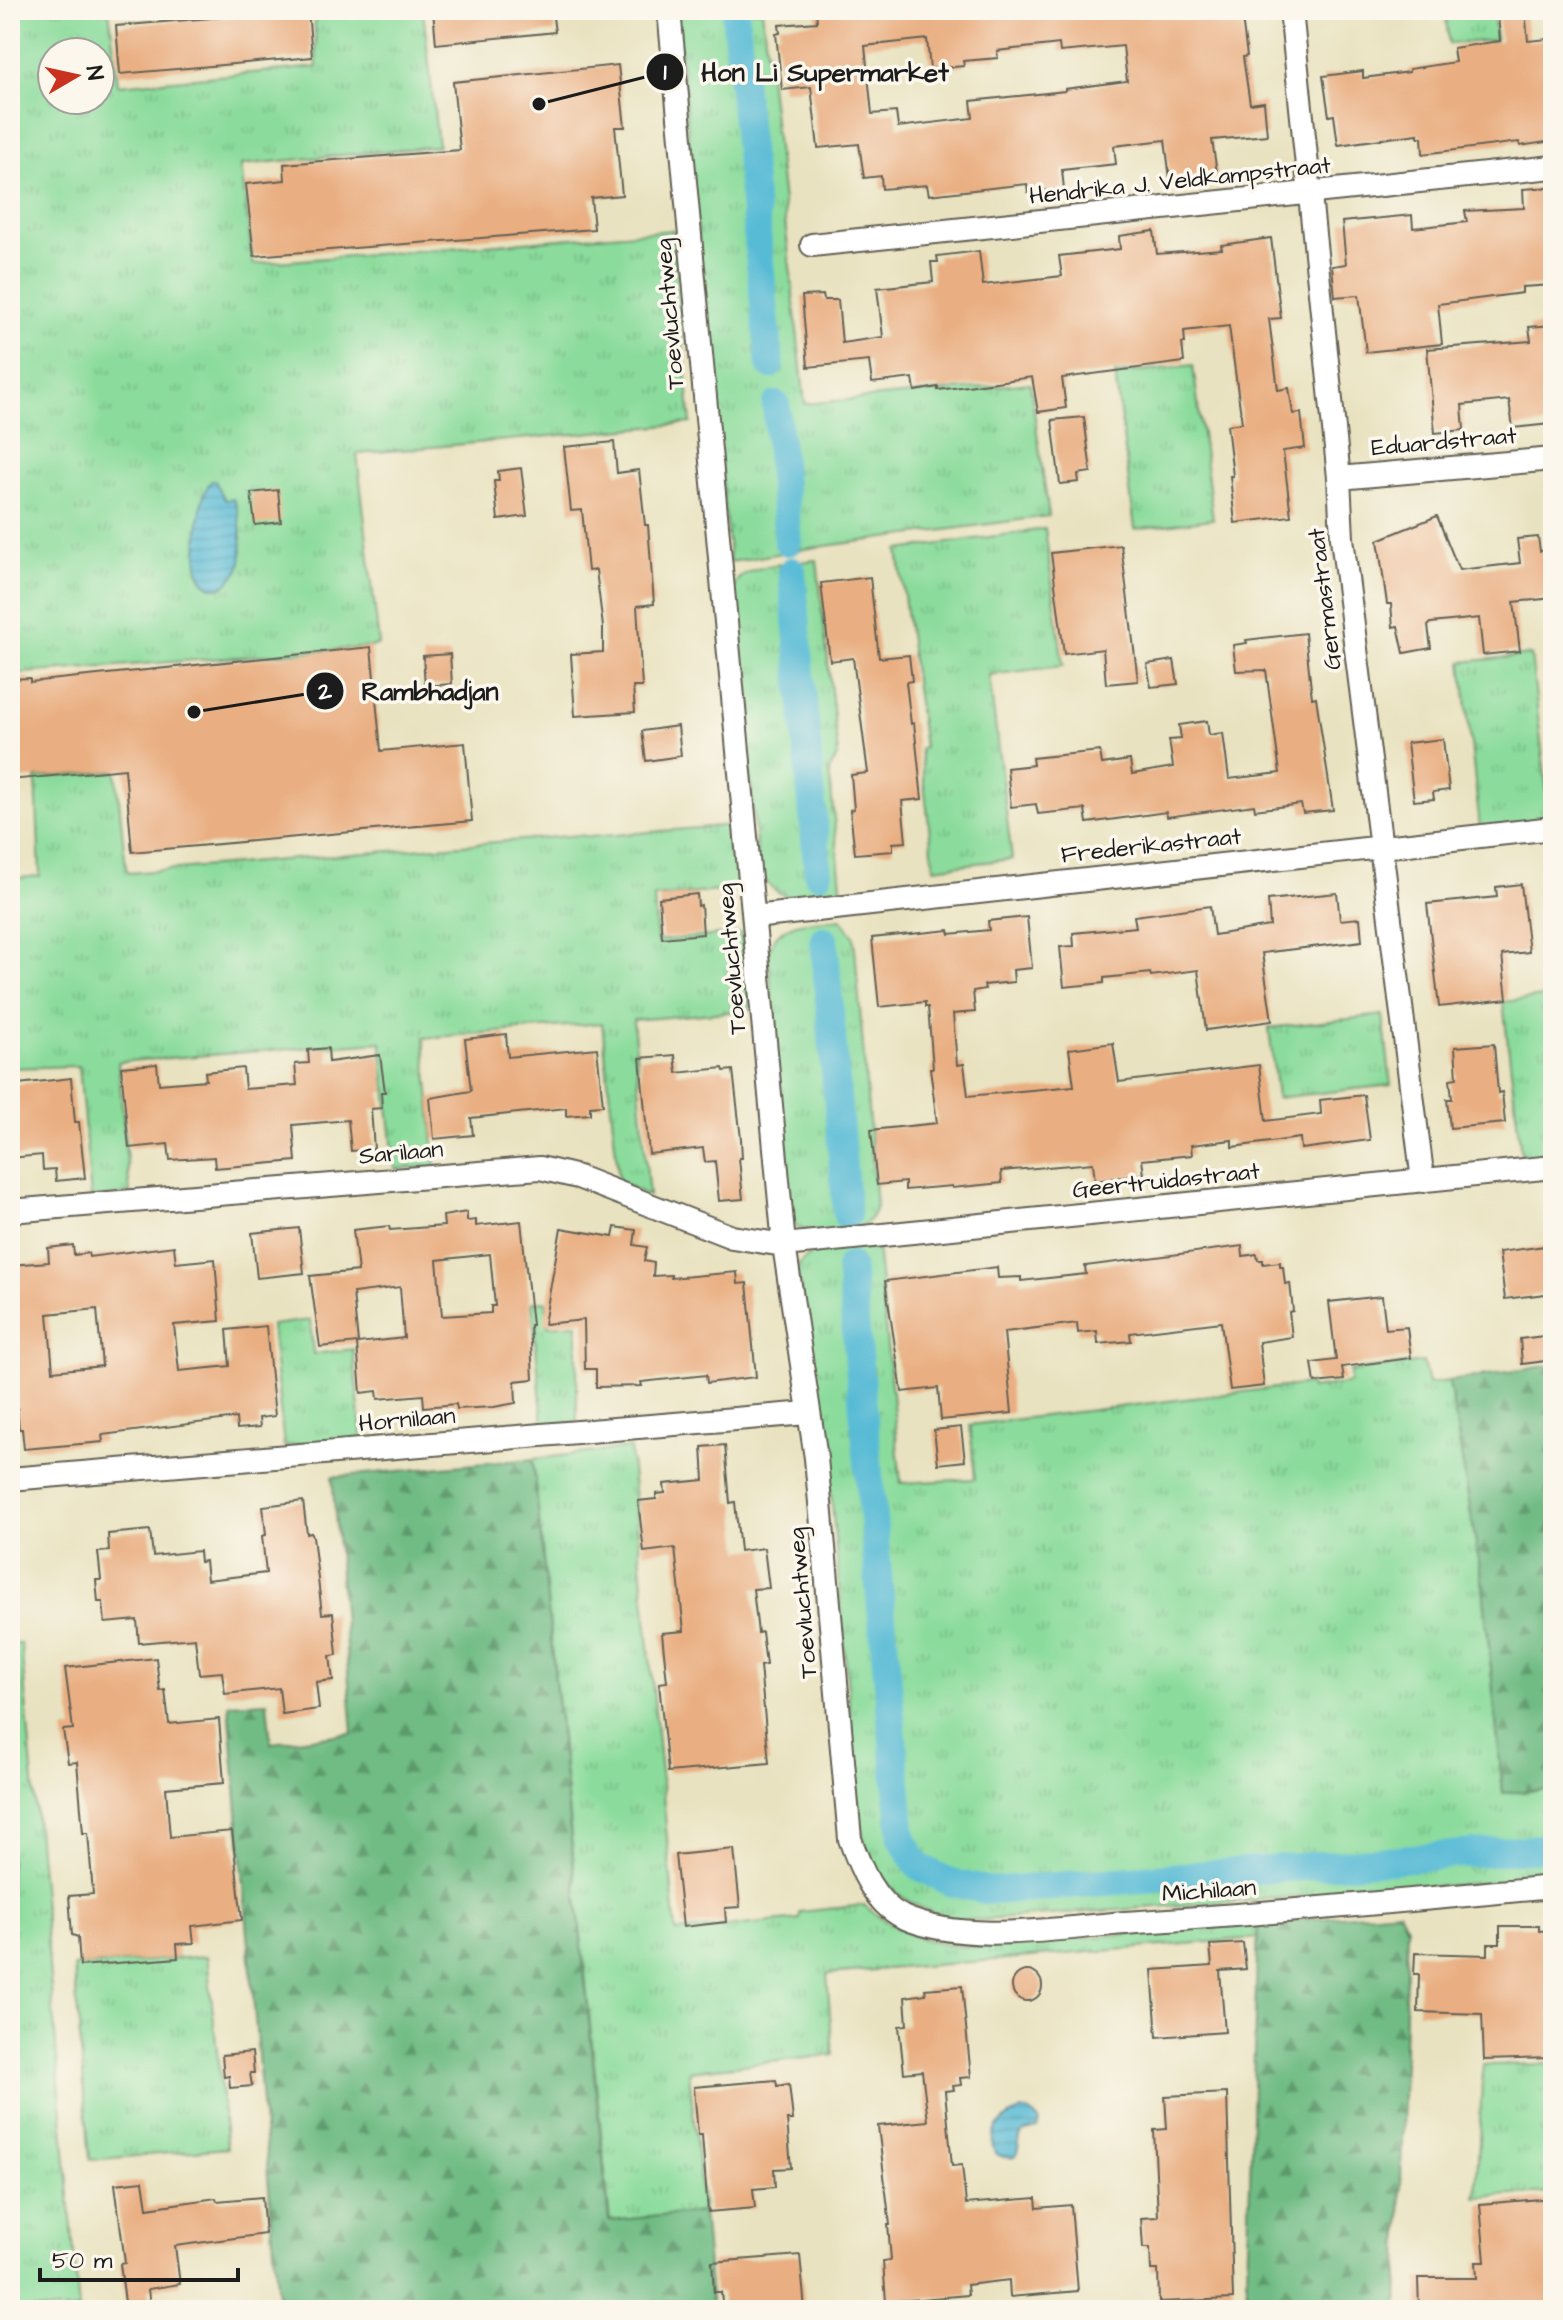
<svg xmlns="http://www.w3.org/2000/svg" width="1563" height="2320" font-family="'Architects Daughter',sans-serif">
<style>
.grass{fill:url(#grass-tufts);stroke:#547c5c;stroke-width:2;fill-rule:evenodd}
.forest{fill:url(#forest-firs);stroke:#466c50;stroke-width:2}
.water{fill:url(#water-rules);stroke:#3a6c79;stroke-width:2}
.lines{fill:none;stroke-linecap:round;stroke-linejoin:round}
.canal{stroke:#58bbd6;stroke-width:28}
.building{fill:#e9ae81;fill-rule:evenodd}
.minor-casing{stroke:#646155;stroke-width:26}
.minor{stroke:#fff;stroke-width:22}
.labels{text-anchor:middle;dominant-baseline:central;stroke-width:7;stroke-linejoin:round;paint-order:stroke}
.street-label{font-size:24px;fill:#1c1c1c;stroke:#fbf7ec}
.leader{fill:none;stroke:#1c1c1c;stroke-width:3}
.callout-dot{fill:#1c1c1c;stroke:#fbf7ec;stroke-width:3}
.mark-label{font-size:24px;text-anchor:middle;font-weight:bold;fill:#fff}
.callout-label{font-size:26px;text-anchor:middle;font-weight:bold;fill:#1c1c1c;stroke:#fbf7ec;stroke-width:7;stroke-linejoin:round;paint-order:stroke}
</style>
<defs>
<pattern id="grass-tufts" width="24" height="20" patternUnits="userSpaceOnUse" patternTransform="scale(2)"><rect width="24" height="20" fill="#8bdc9c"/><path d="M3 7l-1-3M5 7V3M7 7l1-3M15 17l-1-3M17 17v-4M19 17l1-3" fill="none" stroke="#77bc86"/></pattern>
<pattern id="forest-firs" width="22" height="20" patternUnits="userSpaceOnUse" patternTransform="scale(2)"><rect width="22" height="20" fill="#70bc84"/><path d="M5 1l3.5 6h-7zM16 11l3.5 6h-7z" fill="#5b986b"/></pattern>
<pattern id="water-rules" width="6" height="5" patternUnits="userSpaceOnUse" patternTransform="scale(2)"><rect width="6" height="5" fill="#58bbd6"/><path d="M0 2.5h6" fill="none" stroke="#4ca0b7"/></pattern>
</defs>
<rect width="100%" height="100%" fill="#fbf7ec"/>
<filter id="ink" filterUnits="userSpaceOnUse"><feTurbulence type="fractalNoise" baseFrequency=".0125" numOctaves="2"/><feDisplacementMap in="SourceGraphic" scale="16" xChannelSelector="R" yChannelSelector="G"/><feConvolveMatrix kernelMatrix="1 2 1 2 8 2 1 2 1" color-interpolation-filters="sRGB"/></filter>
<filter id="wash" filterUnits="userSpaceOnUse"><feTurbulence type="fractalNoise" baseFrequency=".006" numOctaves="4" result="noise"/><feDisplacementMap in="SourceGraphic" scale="32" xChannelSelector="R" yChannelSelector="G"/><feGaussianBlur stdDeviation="1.8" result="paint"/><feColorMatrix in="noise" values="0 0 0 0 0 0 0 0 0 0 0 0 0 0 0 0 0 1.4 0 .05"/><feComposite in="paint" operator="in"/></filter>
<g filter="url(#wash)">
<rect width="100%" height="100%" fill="#e9e2c0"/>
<path class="grass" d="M10 10H109L118 85 317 67 314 10H423L438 146 241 165 253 264 672 230 691 423 357 454 379 644 371 647 10 674ZM52 52H100V100H52Z
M676 10H762L805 404 1030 383 1049 516 811 548 730 562Z
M1445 10H1493L1496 40 1449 44Z
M1193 365 1213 519 1135 529 1115 374Z
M1045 529 1063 666 989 675 1012 859 934 868 920 749 924 748 898 550Z
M817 560 838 755 829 771 842 894C809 903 772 903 758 868L734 587C739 564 795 563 817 560Z
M1531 655 1550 820 1480 828 1462 662Z
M116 771 126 868 129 873 580 835 590 837 733 825 739 889 654 897 657 941 741 933 750 1010 633 1020 649 1196 619 1182 602 1023 424 1038 436 1166 395 1169 381 1042 118 1062 130 1194 91 1198 79 1066 10 1068V879L40 876 36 778Z
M841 919 854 936 876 1207C867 1238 821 1239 795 1226L791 1217 768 952C778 919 811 921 841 919Z
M1553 996V1158L1522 1162 1503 1002Z
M1383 1015 1391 1085 1277 1098 1269 1028Z
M877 1246 901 1483 975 1479 970 1425 1309 1384 1311 1389 1350 1383V1371L1423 1362 1428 1384 1449 1381 1483 1586 1503 1793 1553 1789V1878L981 1920C930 1919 885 1899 866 1848 861 1835 860 1819 858 1805L827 1445 797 1269C808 1243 852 1249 877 1246Z
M546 1301 548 1326 577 1324V1422L543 1424 532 1302Z
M310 1320 313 1354 353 1349 362 1438 284 1446 271 1325Z
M630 1448 676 1932 800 1919V1912L864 1905C898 1934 929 1945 973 1947L1258 1923 1257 1938 827 1974 833 2055 689 2071 703 2212 610 2221 533 1459Z
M10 1644H21L79 2310H10Z
M207 1956 227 2148 90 2160 74 1967Z
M1553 2064V2193L1476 2197 1483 2065Z"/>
<path class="forest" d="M1553 1365V1789L1503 1793 1483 1586 1449 1381Z
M533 1459 609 2221 703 2212 712 2310H279L229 1704 267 1702 271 1743 353 1733 332 1477Z
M1399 1911 1407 1927 1398 2310H1246L1258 1923Z"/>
<path class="water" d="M212 481H215L225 500 233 499C240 510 245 555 239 569 236 576 227 582 221 588 212 588 204 584 200 575 194 560 198 491 212 481Z
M1023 2111C1031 2112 1036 2115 1040 2123L1038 2128C1011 2133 1024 2141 1015 2157 978 2163 991 2116 1023 2111Z"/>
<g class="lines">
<path class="canal" d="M735 10 770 365
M776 405 788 542
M792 571 818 874
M824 940 847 1215
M850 1266 902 1838 918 1866 952 1883 990 1891 1553 1847"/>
</g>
<g id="blocks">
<path class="building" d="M308 10 312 57 120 74 116 26Z
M433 10H552L555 32 436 44Z
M816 10H1241L1247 56 1243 57 1250 104 1264 102 1267 135 1212 140 1217 172 1170 179 1165 140 1114 146 1116 164 1062 170 1064 189 1028 192 1027 184 929 195 927 185 882 189 881 176 864 178 859 144 818 148 811 87 782 90 776 34 780 33 779 25 817 22ZM927 39 930 69 964 66 963 61 998 58 997 51 1059 44 1060 52 1123 46 1127 81 1065 89V91L971 101 973 118 898 127 896 112 872 114 865 46Z
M1525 10 1528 41 1548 39 1549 52H1553V141L1520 146 1519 142 1423 154 1422 137H1418V134L1338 145 1334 115 1329 116 1323 76 1363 71V78L1409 72V69L1455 62 1453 48 1500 41 1498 13Z
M618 65 625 127H615L622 195 591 198 594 229 254 256 246 184 285 180 284 164 460 150 453 82Z
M1553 187V285L1522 287V293L1438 304 1442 344 1366 352 1359 295 1335 297 1332 266 1346 264 1342 222 1412 215 1413 228 1467 222 1465 211 1524 208 1523 189Z
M1154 231 1157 254 1222 249 1221 245 1271 238 1281 318 1269 319 1278 390 1289 388 1293 414 1301 413 1305 448 1283 451 1291 516 1235 523 1230 476H1233L1227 425 1242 423 1229 326 1184 331 1185 343H1182L1184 362 1062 378 1066 408 1038 412 1032 377 938 390V387L915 391 913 378 872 383 869 361 808 367 802 296 823 295 824 300H838L842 343 883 337 877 288 933 282 931 262H938L937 256 979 251 983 285 1062 276 1059 256 1120 249 1119 236Z
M1553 325V400L1548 401 1550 424 1513 428 1509 400 1462 405 1464 430 1435 433 1427 349 1531 341 1529 327Z
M1084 417 1091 472 1078 474 1079 482 1060 484 1052 420Z
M614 442 617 473 639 470 645 525H648L654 604 637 606 642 687H633L635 712 575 716 571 654 603 652V627L596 570 588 571 582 510 571 511 564 447Z
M521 468 527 516 498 520 494 481H499L498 471Z
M278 490 281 522 255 525 251 493Z
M1437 516 1459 570 1520 563 1517 539 1538 537 1540 551 1553 550V598L1514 602 1520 651 1483 655 1479 618 1431 623 1428 626 1431 648 1404 653 1398 626 1393 627 1391 604H1387L1378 540Z
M1121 545 1138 681 1106 684 1103 649 1064 654 1051 553Z
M870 577 879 658 909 655 912 681 906 682 911 724 914 723 922 799 902 801 906 842 893 843V851L855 854 850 810 854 809 851 775 868 773 853 658 830 661 821 583Z
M1305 633 1312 698 1316 697 1333 810 1303 813 1301 804 1255 810 1254 805 1167 817 1166 812 1087 823 1085 809 1038 814 1036 804 1011 807 1007 768 1033 765 1032 758 1100 751 1102 764 1130 760 1132 774 1173 767 1169 740 1181 739 1179 725 1207 721 1209 735 1223 733 1229 779 1280 773 1266 670 1236 671 1233 645 1247 643 1246 640Z
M371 647 381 751 465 743 472 821 132 852 125 769 10 780V679L30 678V682Z
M450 654 452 684 425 686 423 656Z
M1174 660 1178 684 1151 687 1147 664Z
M678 726 681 756 646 761 642 731Z
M1443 739 1449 790 1433 792 1434 799 1414 801 1407 743Z
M1521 884 1529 952 1502 955 1507 999 1439 1007 1427 904 1497 897 1496 887Z
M1337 893 1340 920 1360 918 1362 941 1262 953 1272 1021 1206 1030 1198 970 1151 976 1150 973 1104 978V983L1064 987 1060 947 1074 946 1073 933 1136 927 1134 916 1210 906 1214 935 1270 926 1268 900Z
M697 894 698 906 701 905 703 934 662 938 659 898Z
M1027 917 1032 968 1013 970 1014 982 984 985 985 989 973 991 975 1012 953 1014 957 1065 964 1064 968 1096 1074 1086 1069 1049 1113 1043 1119 1082 1259 1065 1266 1121 1321 1114 1320 1100 1364 1095 1370 1140 1301 1149 1300 1138 1232 1147V1140L1191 1145 1192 1155 1142 1160 1144 1174 1095 1181 1093 1163 1001 1171 1002 1183 952 1188V1186L905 1190V1182L877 1185 871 1130 937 1123 930 1068H933L928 1007H925V1002L879 1007 872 938 949 930 950 934 989 930 988 921Z
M506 1034 508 1057 597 1048 603 1105 590 1106V1114L566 1116V1108L471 1118 473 1135 434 1139 430 1098 471 1091 465 1039Z
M1494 1044 1498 1093 1502 1092 1505 1123 1450 1128 1447 1099H1452L1450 1079 1457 1078 1455 1047Z
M328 1048 329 1062 380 1055 385 1092H381L382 1108 371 1109 374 1149 351 1151 348 1120 293 1125 296 1161 215 1168 214 1157 170 1160 168 1144 129 1148 121 1067 157 1064 159 1084 206 1080 205 1072 243 1068 245 1089 297 1085 295 1064 309 1063 308 1050Z
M675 1055 677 1073 723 1068 724 1071 733 1070 741 1139 742 1158H739L743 1199 719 1201 715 1161 705 1162 703 1148 649 1154 640 1058Z
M71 1078 75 1122H79L85 1178 56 1181 55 1169 43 1170 42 1155 10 1158V1085Z
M467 1212V1221L476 1220V1226L521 1221 532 1325H530L533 1379 515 1381 516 1403 494 1407 457 1409 456 1404 424 1407 423 1395 378 1399 377 1391 361 1393 357 1343 320 1347 310 1276 358 1271 353 1230 389 1226 390 1230 444 1226 443 1216ZM490 1254 495 1306H491V1313L442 1316 437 1260ZM400 1287 404 1338 358 1343 353 1293Z
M615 1227 636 1230 634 1245 647 1247 644 1261 654 1263 653 1276 671 1275V1278L737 1272 738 1284 747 1283 756 1377 707 1383 706 1375 641 1382 642 1386 596 1387V1369H585L584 1320 544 1324 561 1228 613 1237Z
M299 1228 304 1273 257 1278 252 1233Z
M73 1245 74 1255 88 1253 89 1257 174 1246 176 1263 215 1259 220 1321 174 1325 179 1371 230 1366 227 1330 266 1326 275 1416 259 1418 260 1427 237 1429 236 1418 102 1435 103 1442 24 1449 22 1429H19L14 1370 10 1371V1265L49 1262 48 1248ZM97 1309 102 1366 53 1371 48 1314Z
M1553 1245V1293L1505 1299 1499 1252Z
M1242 1246 1243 1256 1257 1254 1258 1260H1263V1264L1280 1262V1267H1283L1285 1284 1290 1283 1293 1311 1289 1312 1292 1337 1259 1342 1264 1386 1230 1390 1221 1322 1130 1333 1131 1341 1098 1344 1097 1331 1078 1333 1077 1323 1004 1332 1012 1413 941 1420 938 1388 902 1392 885 1281 997 1267 998 1278 1021 1277V1281L1086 1274 1085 1266Z
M1382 1296 1386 1329 1407 1327 1411 1358 1342 1367 1344 1380 1315 1383 1312 1363 1336 1360 1329 1302Z
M1553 1335V1360L1522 1364 1520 1339Z
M961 1427 965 1461 938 1464 934 1430Z
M725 1445 730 1503 735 1502 740 1551 764 1548 769 1588 753 1589 758 1633 762 1632 766 1665 760 1666 769 1763 668 1772 659 1683 667 1682 662 1633 684 1631 675 1548 644 1552 638 1501 656 1499V1494L665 1493 664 1484 704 1480 702 1447Z
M303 1501 307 1534 311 1533 313 1536 322 1614 333 1613 337 1655 330 1656 333 1680 316 1682 319 1709 282 1714 279 1688 225 1694 222 1672 199 1674 195 1638 139 1643 137 1620 105 1623 103 1602H98L96 1580H101L98 1552 109 1551 108 1534 150 1530 153 1556 199 1551 200 1562 205 1561 207 1580 266 1573 262 1536 266 1535 263 1506Z
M156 1658 160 1691 165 1690 169 1724 219 1719 224 1783 166 1788 170 1837 232 1831 242 1920 192 1926 194 1943 177 1944 178 1958 80 1966 78 1937 72 1935 69 1896 93 1894 88 1833H83L77 1762 68 1763 63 1730 73 1729 65 1668Z
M734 1849 740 1907 725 1908 726 1922 683 1927 675 1855Z
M1500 1926H1539V1931L1551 1930V1946H1553V2058L1484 2060 1482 2014 1418 2012 1419 1974H1414L1415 1953 1488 1955V1944H1500Z
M1243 1943 1246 1969 1220 1971 1225 2032 1157 2037 1152 1970 1212 1966 1210 1945Z
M1012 1986a15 15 0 1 1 30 0a15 15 0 1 1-30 0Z
M962 1986 971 2077 960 2078 961 2085 953 2086 954 2090 945 2091 952 2166 962 2165 966 2204 1036 2198 1037 2208 1071 2205 1078 2291 1010 2297 1009 2280 967 2285 968 2295 886 2302 883 2261 891 2260 888 2225H890L878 2126 928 2121 922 2071 904 2073 899 2026 907 2025 905 1997 926 1994 925 1989Z
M252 2052 254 2073H250L252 2086 230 2088 229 2076 224 2077 222 2055Z
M776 2080 777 2086 789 2084 793 2120H787L791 2168 774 2169 775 2187 753 2189 755 2208 708 2212 702 2135H698L694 2087Z
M1227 2093 1233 2299 1159 2302 1158 2270H1151L1150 2248H1143L1141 2218 1158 2217 1154 2130 1167 2129 1165 2096Z
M143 2181 147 2208 216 2198 217 2201 262 2197 265 2234 175 2246 180 2284 148 2289 150 2306 126 2310 120 2264 125 2263 115 2184Z
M1553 2198V2310H1419L1418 2278H1477L1476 2262H1485L1480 2204Z
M800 2255 805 2310H723L721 2292H714L712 2262Z"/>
</g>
</g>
<g filter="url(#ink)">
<use href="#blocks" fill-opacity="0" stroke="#646155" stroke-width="2"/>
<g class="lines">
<defs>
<path id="minor" d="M669 10 784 1245 816 1458 850 1839C860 1867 874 1903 903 1917 966 1945 1057 1928 1125 1923 1268 1914 1410 1900 1553 1887
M1291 10 1339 478 1342 538 1423 1181
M812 245 1553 167
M1339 478 1553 459
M754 917 1553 828
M10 1211 540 1168 578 1177 732 1237 784 1245 1553 1167
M10 1479 808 1413"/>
</defs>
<use href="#minor" class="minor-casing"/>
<use href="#minor" class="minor"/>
</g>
</g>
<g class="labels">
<g class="street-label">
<text transform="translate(1180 181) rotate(-6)">Hendrika J. Veldkampstraat</text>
<text transform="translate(670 314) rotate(-95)">Toevluchtweg</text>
<text transform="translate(1444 442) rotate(-5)">Eduardstraat</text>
<text transform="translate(1325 599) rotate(-97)">Germastraat</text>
<text transform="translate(1151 846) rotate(-6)">Frederikastraat</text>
<text transform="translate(732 959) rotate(-95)">Toevluchtweg</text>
<text transform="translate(401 1153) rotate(-5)">Sarilaan</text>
<text transform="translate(1166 1181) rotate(-6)">Geertruidastraat</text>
<text transform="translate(407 1420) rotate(-5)">Hornilaan</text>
<text transform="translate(803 1603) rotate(-95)">Toevluchtweg</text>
<text transform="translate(1209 1891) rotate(-4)">Michilaan</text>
</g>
</g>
<path class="leader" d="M539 104L665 72M194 712L325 691"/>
<g class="callout-dot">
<circle cx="539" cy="104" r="8"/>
<circle cx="194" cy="712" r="8"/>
<circle cx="665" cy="72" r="20"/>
<circle cx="325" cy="691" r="20"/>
</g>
<g class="mark-label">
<text x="665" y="80">1</text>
<text x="325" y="699">2</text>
</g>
<g class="callout-label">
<text x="825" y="81">Hon Li Supermarket</text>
<text x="430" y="700">Rambhadjan</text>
</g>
<rect width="1563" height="2320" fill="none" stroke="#fbf7ec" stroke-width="40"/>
<g transform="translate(76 76) rotate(81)"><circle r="38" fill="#fbf7ec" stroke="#a29f99" stroke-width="2"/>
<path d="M0-6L14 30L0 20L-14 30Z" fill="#c8321e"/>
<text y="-12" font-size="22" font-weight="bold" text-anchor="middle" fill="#1c1c1c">N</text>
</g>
<path d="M40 2268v12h198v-12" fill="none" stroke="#1c1c1c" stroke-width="4"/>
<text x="52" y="2268" font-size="24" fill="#1c1c1c" stroke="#fbf7ec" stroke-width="6" paint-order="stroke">50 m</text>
</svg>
